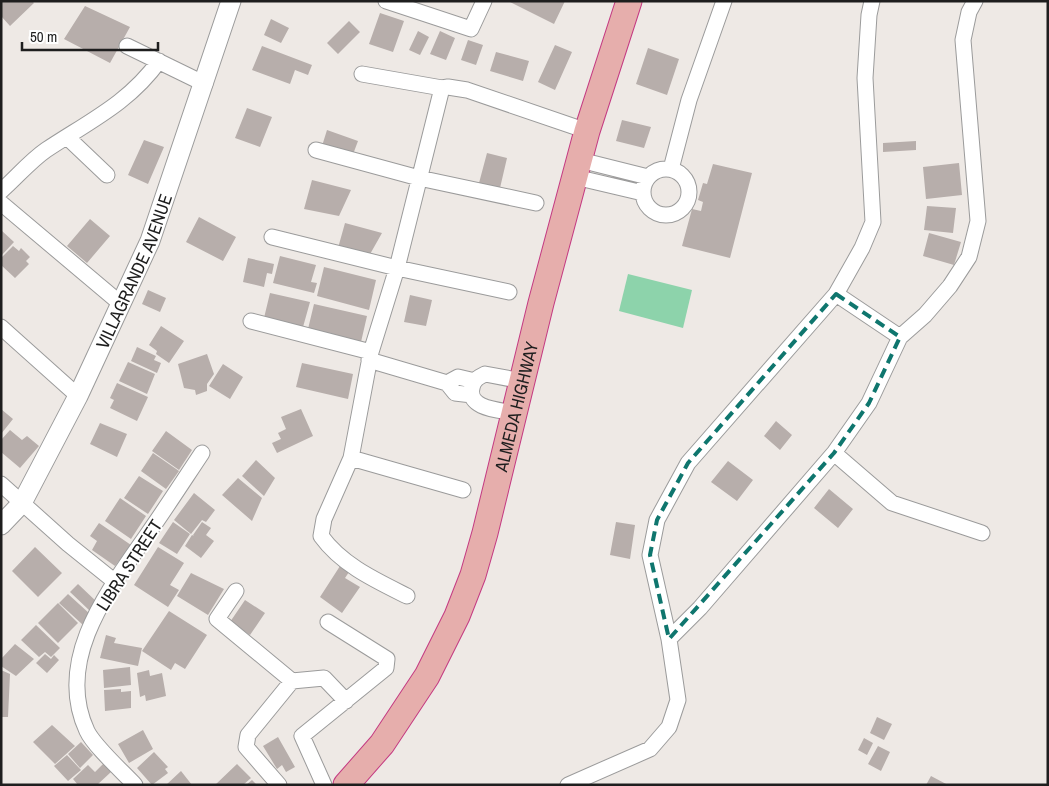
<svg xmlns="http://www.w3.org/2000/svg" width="1049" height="786" font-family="'Archivo Narrow',sans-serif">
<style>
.pitch{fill:#8dd3ab}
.building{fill:#b7aeab}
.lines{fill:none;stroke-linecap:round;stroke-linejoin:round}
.minor-casing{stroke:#9b9b9b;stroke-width:17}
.tertiary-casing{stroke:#9b9b9b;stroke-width:21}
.trunk-casing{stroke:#c43a82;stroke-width:27}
.minor{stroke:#fff;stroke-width:15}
.tertiary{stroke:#fff;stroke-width:19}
.trunk{stroke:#e6aeac;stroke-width:25}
.marked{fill:none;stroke:#0f766e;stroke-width:4;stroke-dasharray:10 6;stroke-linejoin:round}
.labels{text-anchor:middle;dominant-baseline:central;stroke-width:4;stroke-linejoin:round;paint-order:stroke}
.street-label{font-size:18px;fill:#1e1e1e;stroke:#fff}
</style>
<rect width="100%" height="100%" fill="#eee9e5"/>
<path class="pitch" d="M628 274 692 290 683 328 619 311Z"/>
<path class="building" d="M1 1H32L34 3 10 26 1 16Z
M508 1H565L554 24Z
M85 6 130 27 110 63 64 39Z
M380 13 404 21 393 52 369 44Z
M271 19 289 28 281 43 264 35Z
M349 21 360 32 338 54 327 43Z
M418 31 429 37 420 55 409 50Z
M440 31 455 38 446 60 430 54Z
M468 40 483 45 476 65 461 60Z
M555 45 572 52 555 90 538 82Z
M262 46 312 65 308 75 295 70 290 84 252 70Z
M648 48 679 59 667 95 636 84Z
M496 52 529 61 523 81 490 71Z
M247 108 272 117 260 147 235 138Z
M622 120 651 127 644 148 616 141Z
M327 130 358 141 352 157 322 146Z
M144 140 164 147 148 184 128 175Z
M916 141V150L883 152V143Z
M487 153 507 158 500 188 479 183Z
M959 163 962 195 926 199 923 167Z
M713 164 752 173 730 258 682 246 692 209 701 211 703 202 698 200 703 183 707 184Z
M614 172 625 174 624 184 612 182Z
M312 180 351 190 339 216 304 209Z
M927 206 956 208 953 233 924 230Z
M199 217 236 237 223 261 186 242Z
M90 219 110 236 87 263 67 246Z
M345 223 382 233 369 256 338 248Z
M1 230 14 242 1 256Z
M929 233 961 242 954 265 923 256Z
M13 246 19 251 21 248 30 257 26 261 29 264 15 278 1 265V258Z
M280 256 316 265 311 282 317 283 314 293 273 283Z
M248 258 274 264 272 274 267 273 264 287 243 282Z
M324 267 376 280 369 310 317 296Z
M148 290 166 298 160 312 142 304Z
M270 293 310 302 303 327 264 318Z
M410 295 432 300 426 326 404 322Z
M314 304 367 316 361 342 308 329Z
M161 326 184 341 169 363 156 354 157 351 149 345Z
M137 347 156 356 154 360 161 363 157 373 131 361Z
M207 354 214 374 207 384V391L196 395 195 390 184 388 178 364Z
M128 362 155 374 147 394 119 381Z
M302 363 353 374 348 399 296 387Z
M223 364 243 377 230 399 209 386Z
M117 383 148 397 137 421 110 408 114 400 110 398Z
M1 409 13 419 1 434Z
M301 409 313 436 277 453 272 443 281 439 278 433 286 429 281 417Z
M776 421 792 435 780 450 764 436Z
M100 423 127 434 117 457 90 444Z
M10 430 22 440 27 436 39 446 20 468 1 452V440Z
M166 431 192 450 179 470 152 451Z
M153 453 179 471 166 489 141 471Z
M256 460 275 478 264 496 242 476Z
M728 461 753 480 737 501 711 482Z
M139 476 163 491 148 514 124 498Z
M238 478 262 498 252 521 222 495Z
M829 489 853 509 838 528 814 508Z
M194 493 215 510 206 522 202 520 191 534 174 520Z
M120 498 146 516 131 539 105 521Z
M173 522 190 534 177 554 159 543Z
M202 522 211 528 206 535 214 541 201 558 185 546 192 535 194 536 193 535Z
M616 522 635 525 630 559 610 555Z
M99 523 131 545 115 566 92 550 97 541 90 536Z
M35 547 62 573 38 597 12 571Z
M158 547 184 563 170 585 179 590 168 607 134 585Z
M340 566 349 572 345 578 360 587 342 613 320 597Z
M191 573 224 589 208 615 177 596Z
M78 584 98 603 90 611 70 592Z
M68 594 90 614 83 625 59 603Z
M245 600 265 613 250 635 230 622Z
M58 603 78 623 58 643 38 623Z
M169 611 207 635 185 669 175 663 171 670 142 651Z
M36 625 60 648 51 657 45 652 39 657 21 640Z
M106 635 116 638 114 643 142 648 138 666 100 658Z
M15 644 34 659 16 676 1 666V659Z
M45 654 51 659 54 655 59 660 47 673 36 663Z
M130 667 131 685 104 688 103 670Z
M1 670 10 674 8 717H1Z
M149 670 150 676 162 673 166 696 146 701 145 695 140 697 137 673Z
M121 689V692L131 691V708L105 711 104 690Z
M877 717 892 724 884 740 870 733Z
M52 725 75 746 55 764 33 742Z
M143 730 153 749 129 763 118 744Z
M278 737 295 767 286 772 282 765 277 769 263 746Z
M864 738 873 743 867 755 858 750Z
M81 742 93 755 80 768 68 754Z
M878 746 890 752 881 771 868 764Z
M154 752 168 767 165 769 168 773 152 785 137 768Z
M67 755 81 770 68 781 54 766Z
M104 763 111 772 97 785H78L73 779 88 765 95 772Z
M237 764 251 778 243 785H215Z
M181 771 192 785H166Z
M931 776 948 785H926Z
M252 780 257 785H246Z"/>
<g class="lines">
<defs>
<path id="minor" d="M386 1 471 29 484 1
M127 46 205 84
M362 74 442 88
M67 137 107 175
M316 150 419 178 536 203
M580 160 648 177
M671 169 689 100 724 1
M643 192a23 23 0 1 1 46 0a23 23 0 1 1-46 0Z
M575 177 643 193
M1 191C16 178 30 161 46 150 88 122 129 103 159 61
M1 203 121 304
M272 237 397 268 509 292
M836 294 900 337
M251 321 371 352
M1 327 78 396
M369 360 447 383 455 393 472 395
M447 383 458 377 475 381
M514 413C500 410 467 409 472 388 473 380 479 377 485 374L522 381
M834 453 892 503 982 533
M351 458 463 490
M1 484 68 544 114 581
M236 591 217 619 292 681 248 735 246 747 279 785
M407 596C375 580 342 565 321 536L324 519 351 458 371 352 397 268 442 88 448 87 467 90 587 131
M669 639 700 608 834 453 869 403 900 337 925 315 950 286 969 257 978 221 963 40 969 12 975 1
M292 681 324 678 346 701
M135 785C123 772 94 746 87 731 54 660 108 591 147 535 166 508 184 480 202 453
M324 785 302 736 386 668 387 659 328 622
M568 785 650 749 669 727 678 700 669 639 650 555 657 520 688 463 836 294 862 248 873 222 865 78 869 15 872 1"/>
<g id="tertiary">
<path id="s1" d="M1 525 22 503 78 396 150 241 231 1"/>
</g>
<g id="trunk">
<path id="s2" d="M346 785 382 744 427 676 457 616 473 575 485 533 541 303 587 131 629 1"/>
</g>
</defs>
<use href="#minor" class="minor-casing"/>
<use href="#tertiary" class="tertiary-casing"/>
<use href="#trunk" class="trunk-casing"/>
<use href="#minor" class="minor"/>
<use href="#tertiary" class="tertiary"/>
<use href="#trunk" class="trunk"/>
</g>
<path class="marked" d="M836 294 900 337 869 403 834 453 669 639 650 555 657 520 688 463Z"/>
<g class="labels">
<g class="street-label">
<text stroke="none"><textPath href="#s1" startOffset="288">VILLAGRANDE AVENUE</textPath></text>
<text stroke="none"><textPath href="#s2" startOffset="421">ALMEDA HIGHWAY</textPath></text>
<text transform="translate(129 565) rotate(-57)">LIBRA STREET</text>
</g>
</g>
<rect width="1049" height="786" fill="none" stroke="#1e1e1e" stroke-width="5"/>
<path d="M22 42v8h136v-8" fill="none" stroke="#1e1e1e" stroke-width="2.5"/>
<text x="30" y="42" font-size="15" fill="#1e1e1e" stroke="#ffffff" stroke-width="4" paint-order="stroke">50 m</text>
</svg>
